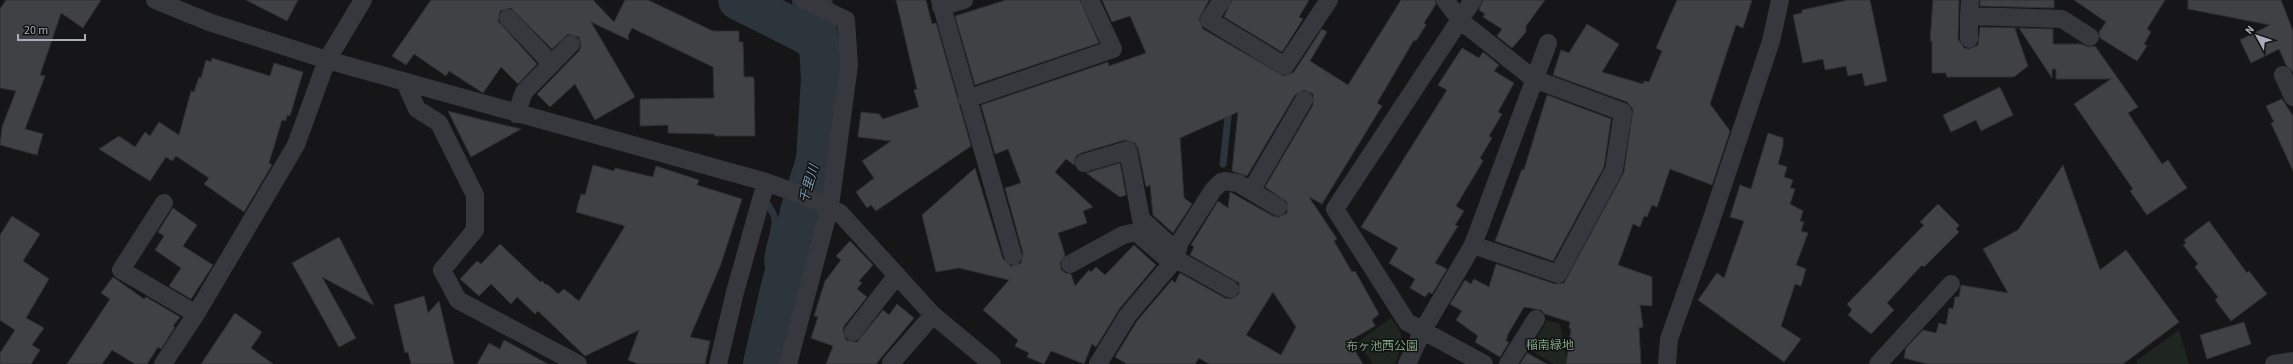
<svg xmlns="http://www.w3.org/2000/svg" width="2293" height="364" font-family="'Source Sans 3','Noto Sans JP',sans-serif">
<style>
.green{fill:#1e261f}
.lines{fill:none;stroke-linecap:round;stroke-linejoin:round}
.stream{stroke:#2c353c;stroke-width:7}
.river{stroke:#2c353c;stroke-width:40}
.building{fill:#404145;stroke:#303034;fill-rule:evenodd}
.street{stroke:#37383d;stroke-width:18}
.labels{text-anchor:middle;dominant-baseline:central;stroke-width:3;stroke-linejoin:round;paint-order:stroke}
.park-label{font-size:12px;fill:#7fa381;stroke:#111113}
.water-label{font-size:13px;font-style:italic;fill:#7f9bb3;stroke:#111113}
</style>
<rect width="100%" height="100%" fill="#161618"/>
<path class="green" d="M1391 318C1406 337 1403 342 1395 364H1373L1358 342Z
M1547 320 1560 324 1565 353 1570 364H1554L1530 350Z
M2179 330 2189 364H2138L2136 361Z"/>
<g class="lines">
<path class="stream" d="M1223 164 1229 108
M769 206C771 210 775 216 775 220 775 244 755 265 781 286
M792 249 808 253"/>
<path class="river" d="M738 0 808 35 819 44
M763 364 781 286 792 249 800 212 816 160 821 79 819 44 812 0"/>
</g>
<path class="building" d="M6 0H101L83 28 61 13 40 75 45 76 25 129 43 134 37 155 0 145 2 127 16 91 0 88V9Z
M246 0H298L287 21Z
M431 0H593L614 22 625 0H648L713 31H739V42H743L744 77H754L755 136H715L714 134 668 133V125L640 126V99L714 98 713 67 632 28 628 36 629 40 591 22 635 97 595 120 575 84 550 107 537 94 579 51 581 46 579 37 568 34 552 49 511 8 500 11 498 21 537 64 518 84 501 67 483 93 449 71 446 76 414 54 406 65 392 56Z
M896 0H926L932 24 936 23 971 146 876 211 871 205 867 208 856 192 874 178 862 161 891 141 858 137 861 112 879 114 883 119 919 107 914 90 917 89Z
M1006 0H1080L1099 43 975 85 955 16Z
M1102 0H1209L1199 19 1203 29 1284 76 1294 72 1322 29 1327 32 1310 61 1348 85 1401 0H1435L1436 4 1424 23 1426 25 1416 41 1414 40 1377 103 1382 106 1322 204 1309 197 1337 239 1334 241 1352 272 1355 271 1379 314 1372 320 1375 326 1349 341 1363 364H1209L1199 358 1195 364H1127L1115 357 1137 321 1172 280 1175 283 1180 273 1225 298 1231 299 1239 294V283L1190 255 1194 247 1191 245 1218 201 1228 208 1230 192 1273 216 1278 217 1287 213V202L1265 187 1313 105V94L1304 90 1295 95 1247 176 1232 171 1238 112 1180 138 1184 198 1192 204 1173 233 1153 215 1150 185 1146 187 1138 148 1135 143 1125 140 1081 153 1076 156 1074 165 1066 159 1055 172 1093 207 1083 211 1087 223 1058 233 1065 255 1060 263 1061 269 1065 273 1071 274 1075 286 1089 270 1091 272 1096 267 1105 275 1134 245 1156 265 1120 308 1096 347 1092 344 1084 364 1051 351 1044 364 1027 357 1029 353 1015 346 1018 340 983 310 1009 280 959 268 936 272 922 215 975 168 1003 259 1011 266 1021 263 1023 253 1005 188 1021 183 1008 149 995 154 981 105 1108 62 1109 66 1146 53 1130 16 1112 22ZM1273 292 1296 327 1281 355 1246 335Z
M1232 0H1309L1299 17 1303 19 1282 52 1224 17Z
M1483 0H1545L1526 26V32L1512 48 1497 36 1502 29 1483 17 1485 14 1479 10Z
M1677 0H1752L1743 28 1736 25 1710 104 1730 131 1712 185 1670 169 1657 207 1652 205 1647 217 1644 216 1640 227 1633 224 1618 265 1652 277V306L1640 305 1643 327 1639 328 1641 364H1566L1571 329 1569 328 1570 322 1545 314 1541 310 1524 307 1508 334 1506 341 1509 342 1500 357 1475 342 1478 336 1456 320 1462 311 1450 304 1465 280 1471 284 1474 279 1489 287 1496 264 1555 284 1564 283 1624 172 1633 109 1627 102 1553 75 1561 50 1569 53 1587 24 1619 44 1602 72 1643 84 1644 81 1649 82 1662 51 1656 48Z
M1848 0H1870L1887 81 1865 86 1862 73 1848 76 1846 66 1825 70 1823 59 1803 63 1793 15 1802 13V10Z
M1933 0H1959L1958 39 1964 48 1969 49 1978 45 1980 27 2017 28 2015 29 2028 66 2014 77H1947L1946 73H1932V41H1930Z
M1980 0H2054V8L1980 6Z
M2074 0H2165L2147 29 2151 32 2144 44 2147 46 2137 61 2100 38 2099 32 2106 22Z
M2188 0H2281L2293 31V72L2286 65 2279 49 2251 63 2240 40 2270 25 2188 9Z
M2019 28 2053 29V44H2081L2089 47 2095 46 2138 107 2128 113 2162 164 2168 160 2187 188 2147 215 2130 191 2133 189 2074 104 2111 79H2056V69H2052V78Z
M1462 48 1479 58 1483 52 1499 65 1494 71 1514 83 1498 112 1502 114 1489 136 1492 138 1480 158 1483 161 1456 206 1464 211 1455 225 1458 226 1435 263 1447 269 1432 294 1429 292 1425 297 1410 288 1415 279 1389 263 1398 248 1361 227 1447 90 1438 85Z
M212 58 270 76 274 63 303 72 290 116 287 115 286 121 282 120 269 163 272 165 244 212 204 184 209 178 176 156 172 161 166 157 150 181 99 149 119 136 135 147 145 132 150 136 159 122 179 135 191 91 194 92 199 77 201 78 206 60 211 62Z
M2000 87 2013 115 1981 131 1976 120 1951 132 1943 115Z
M1547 95 1611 119 1604 167 1553 261 1495 241 1522 169 1524 170Z
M2282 99 2293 116V171L2271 123 2274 122 2266 106Z
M448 111 479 119 521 129 471 157Z
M1768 133 1783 138V146L1778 164 1787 167 1784 177 1793 180 1790 188 1795 189 1790 204 1803 211 1800 221 1804 222 1801 231 1808 233 1796 265 1806 269 1801 286 1795 284 1781 326 1801 339 1784 362 1698 300 1717 273 1724 278 1744 221 1730 217 1740 185 1751 189Z
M1120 163 1126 195 1120 197 1086 173Z
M593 165 614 171 615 168 653 177 656 166 699 180 697 185 742 199 721 264 690 337 710 341 705 364H638L628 360 639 330 585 356 538 311 535 314 517 297 511 304 491 284 479 296 460 279 477 261 481 264 500 244 540 282 542 281 546 285 547 284 558 294 564 289 579 301 625 226 576 212 581 194 585 195Z
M2063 165 2100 270 2126 250 2179 322 2123 364H1927L1904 358 1906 348 1923 330 1936 333 1939 323 1946 325 1949 308 1953 309 1955 297H1959L1961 285 2008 293 1983 249 2018 230Z
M1938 204 1959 225 1956 229 1959 232 1924 267 1922 265 1887 303 1894 310 1871 334 1848 315 1852 310 1847 304 1924 225 1920 222Z
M173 208 197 225 183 246 213 265 191 299 169 286 181 268 155 250 164 236 158 232Z
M12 216 40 234 23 261 49 279 26 318 44 328 32 345 40 350 31 364H0V353L15 330 0 320V235Z
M2209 221 2247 273 2249 271 2267 294 2231 321 2215 300 2218 297 2195 267 2198 264 2183 245 2186 243 2184 240Z
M339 237 374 305 322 277 356 338 339 347 292 263Z
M850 241 873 265 859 281 862 283 857 289 867 297 844 326 843 331 846 340 857 342 883 310 889 315 897 304 914 318 876 364H826L833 346 811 338 818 317 814 316 825 281 841 260 836 256Z
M113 277 144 299 146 297 180 317 173 326 175 327 161 349 158 347 147 364H135L112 350 102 364H67L110 299 101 293Z
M424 296 428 313 439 301 454 364H411L408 352 405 353 394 305Z
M235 313 262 332 251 348 273 364H201Z
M2244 322 2251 344 2207 359 2200 335Z
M504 340 548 364H477L489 343 500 349Z
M1527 353 1547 364H1520Z"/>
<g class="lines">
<path class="street" d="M155 0 209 22 327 60 766 182 823 203 840 213 933 315 992 364
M940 0 1013 256
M1222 0 1209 20 1285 66 1329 0
M1445 0 1461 21 1534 79 1623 112 1614 170 1558 274 1473 245
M1473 0 1335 209 1407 322 1484 364
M1970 0 1969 16 2062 19 2090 37
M941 7 964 0
M508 18 551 63
M1969 39V16
M2283 75 2293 97
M405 82 417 109 439 123 475 195V230L442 270 458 300 578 364
M967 99 1113 49 1090 0
M516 114 524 92 571 44
M1084 163 1128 150 1141 219 1165 241 1178 249
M1251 191 1304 100
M164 203 121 270 196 314
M1174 258 1230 289
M1070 264 1123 235 1136 232 1172 263
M853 332 897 275
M891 363 933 315
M163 364 196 314 296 145 327 60 363 0
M718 364 735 292 766 182
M788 364 830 206 849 65 846 20 804 0
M1098 364 1128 315 1172 263 1180 242 1213 190 1221 182 1225 181 1238 183 1278 207
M1407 364 1423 330 1473 245 1548 43
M1508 364 1536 319
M1667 364 1669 339 1709 227 1771 41 1780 0
M1878 364 1951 284
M2274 364 2293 361"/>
</g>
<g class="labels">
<g class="park-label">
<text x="1550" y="345">稲南緑地</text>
<text x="1382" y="346">布ヶ池西公園</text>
</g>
<g class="water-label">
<text transform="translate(809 184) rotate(-74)">千里川</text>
</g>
</g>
<g transform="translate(2257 36) rotate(310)" stroke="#111113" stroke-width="3" paint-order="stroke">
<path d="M0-3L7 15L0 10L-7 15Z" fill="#a8adb8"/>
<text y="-6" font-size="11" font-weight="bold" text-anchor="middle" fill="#a8adb8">N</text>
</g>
<path d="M18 34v6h67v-6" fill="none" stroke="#a8adb8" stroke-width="2"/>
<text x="24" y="34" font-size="12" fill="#a8adb8" stroke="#111113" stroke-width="3" paint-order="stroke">20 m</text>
</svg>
